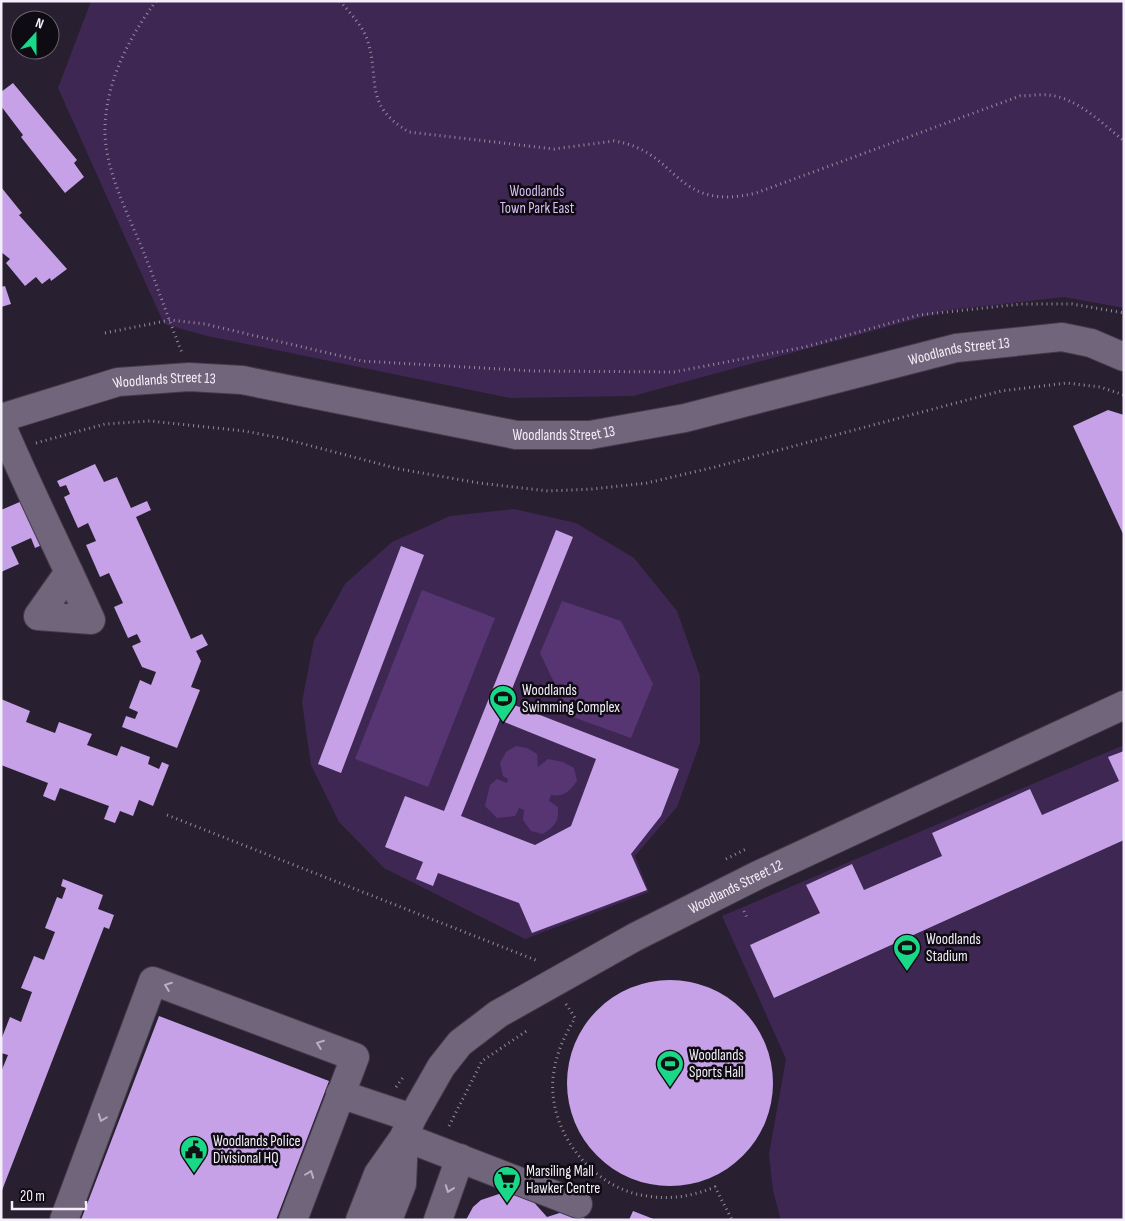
<svg xmlns="http://www.w3.org/2000/svg" width="1125" height="1221" font-family="'Sofia Sans Condensed',sans-serif">
<style>
.green{fill:#3f2753}
.water{fill:#573573}
.building{fill:#c6a1e8}
.lines{fill:none;stroke-linecap:round;stroke-linejoin:round}
.minor-casing{stroke:#433b4a;stroke-width:30}
.path{stroke:#948d9b;stroke-width:3;stroke-dasharray:1 4;stroke-linecap:butt}
.minor{stroke:#70657a;stroke-width:28}
.oneway{stroke:#b9b0c0}
.labels{text-anchor:middle;dominant-baseline:central;stroke-width:5;stroke-linejoin:round;paint-order:stroke}
.park-label{font-size:15px;fill:#dabef6;stroke:#0f0b12}
.street-label{font-size:15px;fill:#f4eefa;stroke:#0f0b12}
.poi-label{font-size:15px;fill:#f4eefa;stroke:#0f0b12;text-anchor:start}
</style>
<rect width="100%" height="100%" fill="#281f30"/>
<path class="green" d="M91 1H1124V308L1064 297 949 310 633 396 510 398 207 336 164 324 58 88Z
M514 509 576 523 634 558 677 611 700 676V743L677 807 635 856 649 892 525 939 384 868 339 822 311 765 302 702 314 640 345 584 392 542 450 516Z
M1124 745V751L1109 758 1119 781 1042 815 1030 789 932 833 942 856 864 890 852 864 807 885 820 913 750 945 775 998 1124 840V1220H781L773 1191 769 1154 786 1059 722 916Z"/>
<path class="water" d="M422 590 495 618 428 787 355 759Z
M562 601 621 621 653 684 631 738 570 716 540 653Z
M516 746 527 748 537 754 538 767 548 759 563 762 574 768 577 781C569 792 564 797 551 795L549 801 558 807C559 822 555 826 543 834L531 831 523 820 524 810 519 808 515 816 497 818 485 806 490 785 497 779 507 783 508 779 503 776 500 763 506 752Z"/>
<path class="building" d="M13 83 77 160 74 163 84 177 65 193 21 137 23 135 1 106V92Z
M1 187 22 213 19 215 67 269 51 281 50 278 42 284 36 277 25 286 6 263 10 259 1 252Z
M5 286 11 304 1 307V287Z
M1108 410 1124 415V536L1073 426Z
M95 464 104 482 117 477 131 508 147 501 151 510 136 517 191 639 202 634 208 645 196 651 201 661 191 687 200 690 177 748 122 727 126 716 135 719 138 712 129 708 140 680 151 685 156 672 142 667 132 646 141 642 137 634 128 638 114 607 123 603 109 573 100 577 86 545 96 541 88 523 78 528 64 497 70 494 66 485 60 487 57 481Z
M22 501 42 545 35 548 31 538 11 547 19 564 1 572V510Z
M556 530 573 537 461 816 535 845 571 826 596 759 502 721 509 703 679 769 661 816 631 854 647 890 532 933 519 903 438 873 433 886 416 879 423 862 385 847 405 796 444 811Z
M401 546 424 555 341 773 318 764Z
M1 699 30 711 26 722 55 733 59 722 92 734 87 745 117 756 121 746 150 757 148 764 159 769 162 762 169 765 153 806 139 800 133 816 120 811 115 823 104 819 109 806 60 788 55 801 43 796 48 783 1 765Z
M1124 751V840L774 998 750 945 820 913 806 885 852 864 864 890 942 856 932 833 1030 789 1042 815 1119 781 1108 757Z
M63 879 103 895 98 909 114 915 109 929 104 927 1 1193V1072L8 1055 1 1053V1040L10 1017 21 1022 32 992 21 988 34 956 44 960 55 932 45 928 57 897 62 899 66 888 61 886Z
M567 1083a103 103 0 1 1 206 0a103 103 0 1 1-206 0Z
M159 1016 329 1081 276 1220H81Z
M505 1192 520 1194 531 1199 547 1217 566 1211 588 1220H466L473 1207 481 1200Z
M633 1211 656 1220H629Z"/>
<g class="lines">
<defs>
<g id="minor">
<path id="s1" d="M1 418 118 382 189 377 242 380 516 435H590L685 418 956 348 1062 337 1091 343 1124 357"/>
<path d="M1 424C29 490 61 554 91 620L38 616 69 572"/>
<path d="M340 1094 412 1118"/>
<path d="M404 1137 578 1204"/>
<path d="M64 1220 153 981 355 1057 293 1220"/>
<path id="s2" d="M360 1220 378 1174 404 1137 412 1118 441 1067 460 1043 498 1014 635 937 758 875 1124 705"/>
<path d="M388 1220 402 1184 404 1137"/>
<path d="M438 1220 460 1158"/>
</g>
</defs>
<use href="#minor" class="minor-casing"/>
<path class="path" d="M156 1C129 38 107 79 105 126 103 167 129 216 144 253 157 286 169 320 182 353
M340 1C349 12 362 25 367 39 381 81 362 104 409 132L554 149 614 141C680 151 673 213 756 193L1020 96C1029 96 1039 94 1048 95 1076 97 1103 124 1124 141
M105 333 170 320 205 324 362 361 534 371 674 372 805 347 919 315 1021 304H1072L1124 313
M36 443 105 424 150 421 244 431 281 438 399 469 479 483 548 491 592 489 647 483 715 467 1001 391 1067 383 1100 387 1124 395
M167 815 538 961
M726 859 748 848
M744 911 748 920
M566 1004 575 1018C565 1035 557 1051 554 1071 544 1127 591 1189 647 1196 671 1200 693 1196 715 1187L732 1220
M396 1087 404 1076
M449 1126 482 1061 528 1030"/>
<use href="#minor" class="minor"/>
</g>
<defs><path id="oneway-chevron" d="M-2-3.5L2.5 0L-2 3.5" fill="none" stroke-width="1.6" stroke-linecap="round" stroke-linejoin="round" transform="scale(1.25)"/></defs>
<g class="oneway">
<use href="#oneway-chevron" transform="translate(168 986) rotate(-159)"/>
<use href="#oneway-chevron" transform="translate(320 1044) rotate(-159)"/>
<use href="#oneway-chevron" transform="translate(102 1118) rotate(111)"/>
<use href="#oneway-chevron" transform="translate(310 1174) rotate(-69)"/>
<use href="#oneway-chevron" transform="translate(449 1189) rotate(110)"/>
</g>
<defs>
<symbol id="stadium-pin" viewBox="-11 -11 22 30"><path d="M0 17L-7.5 6A9.5 9.5 0 1 1 7.5 6Z" fill="#19d989" stroke="#0f0b12"/><path d="M0-5a6.5 5 0 1 0 0 10a6.5 5 0 1 0 0-10ZM-3.5-1.8h7v3.6h-7Z" fill="#111"/></symbol>
<symbol id="civic-pin" viewBox="-11 -11 22 30"><path d="M0 17L-7.5 6A9.5 9.5 0 1 1 7.5 6Z" fill="#19d989" stroke="#0f0b12"/><path d="M-.6-6.5H3V-4.5H.6V-3L4-1V1h2V6H-6V1h2V-1L-.6-3ZM-1.2 2.5V6h2.4V2.5Z" fill="#111"/></symbol>
<symbol id="supermarket-pin" viewBox="-11 -11 22 30"><path d="M0 17L-7.5 6A9.5 9.5 0 1 1 7.5 6Z" fill="#19d989" stroke="#0f0b12"/><path d="M-6-5.5h2.5l.6 2H6L4.5 2H-2.5L-4.4-4H-6ZM-1.5 3.2a1.3 1.3 0 1 0 .1 0ZM3 3.2a1.3 1.3 0 1 0 .1 0Z" fill="#111"/></symbol>
</defs>
<g fill-rule="evenodd">
<use href="#stadium-pin" x="487" y="683" width="32" height="43"/>
<use href="#stadium-pin" x="891" y="932" width="32" height="43"/>
<use href="#stadium-pin" x="654" y="1048" width="32" height="43"/>
<use href="#civic-pin" x="178" y="1134" width="32" height="43"/>
<use href="#supermarket-pin" x="491" y="1164" width="32" height="43"/>
</g>
<g class="labels">
<g class="park-label">
<text x="537" y="191">Woodlands<tspan x="537" dy="17">Town Park East</tspan></text>
</g>
<g class="street-label">
<text stroke="none"><textPath href="#s1" startOffset="979">Woodlands Street 13</textPath></text>
<text stroke="none"><textPath href="#s1" startOffset="169">Woodlands Street 13</textPath></text>
<text stroke="none"><textPath href="#s1" startOffset="574">Woodlands Street 13</textPath></text>
<text stroke="none"><textPath href="#s2" startOffset="522">Woodlands Street 12</textPath></text>
</g>
<g class="poi-label">
<text x="522" y="690">Woodlands<tspan x="522" dy="17">Swimming Complex</tspan></text>
<text x="926" y="939">Woodlands<tspan x="926" dy="17">Stadium</tspan></text>
<text x="689" y="1055">Woodlands<tspan x="689" dy="17">Sports Hall</tspan></text>
<text x="213" y="1141">Woodlands Police<tspan x="213" dy="17">Divisional HQ</tspan></text>
<text x="526" y="1171">Marsiling Mall<tspan x="526" dy="17">Hawker Centre</tspan></text>
</g>
</g>
<rect width="1125" height="1221" fill="none" stroke="#f4eefa" stroke-width="5"/>
<g transform="translate(35 35) rotate(21)"><circle r="24" fill="#0f0b12" stroke="#6b666f"/>
<path d="M0-4L9 19L0 12L-9 19Z" fill="#19d989"/>
<text y="-8" font-size="14" font-weight="bold" text-anchor="middle" fill="#f4eefa">N</text>
</g>
<path d="M12 1201v8h74v-8" fill="none" stroke="#f4eefa" stroke-width="2.5"/>
<text x="20" y="1201" font-size="15" fill="#f4eefa" stroke="#0f0b12" stroke-width="4" paint-order="stroke">20 m</text>
</svg>
